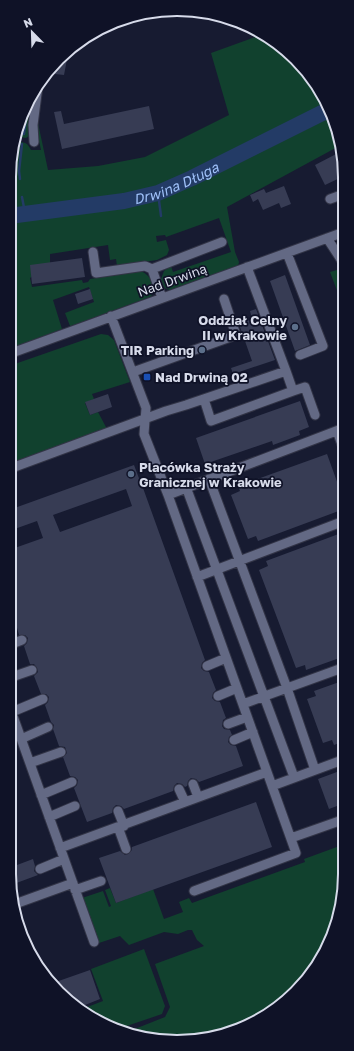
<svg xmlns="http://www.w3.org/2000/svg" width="354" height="1051" font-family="'Golos Text',sans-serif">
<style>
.green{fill:#11412e}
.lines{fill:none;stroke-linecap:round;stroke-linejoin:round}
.stream{stroke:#233b66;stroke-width:2.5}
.river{stroke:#233b66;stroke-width:16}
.building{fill:#373c54;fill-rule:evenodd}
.minor-casing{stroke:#323446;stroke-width:11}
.minor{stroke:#636984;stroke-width:9}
.service-dot{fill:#5c6f8a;stroke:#0f1227;stroke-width:1.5}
.transit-dot{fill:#1a4fb4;stroke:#0f1227;stroke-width:1.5}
.labels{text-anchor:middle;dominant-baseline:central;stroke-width:3.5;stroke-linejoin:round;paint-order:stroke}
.street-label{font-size:13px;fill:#d7dbea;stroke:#0f1227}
.poi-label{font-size:13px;font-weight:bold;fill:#d7dbea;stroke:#0f1227;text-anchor:end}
.water-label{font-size:14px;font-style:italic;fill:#9fc1f9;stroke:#0f1227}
.rim{fill:none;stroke:#d7dbea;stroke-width:2}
</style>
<rect width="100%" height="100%" fill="#171b31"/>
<path class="green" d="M264 34 303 66 328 103 341 145 227 207 235 252 239 262 238 266 170 290C164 289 161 285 161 279L164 271 171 266 173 272 231 252 219 218 166 237 165 235 156 236 157 242 166 240 169 250 167 255 157 260 117 266 116 259 110 260 108 245 50 254V263L30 278 32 287 82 280 83 283 88 282 90 279 140 271C150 274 160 289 150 297L71 326H70L65 313 94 302 89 287 53 300 62 329 9 349V177L14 136H20L21 120 34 95 29 136 26 138 20 137 19 142C26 142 28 144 31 150H41L36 126 40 95 42 94 38 123 48 170 98 166 145 157 229 115 211 53Z
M337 270 344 287V309L330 272Z
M101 334 108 335 114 340 130 382 92 394 94 399 85 403 90 415 98 412 107 429 9 464V366Z
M345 844V874L339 917 317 968 271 1014 220 1036 155 1041 127 1032 165 1017 170 1007 155 964 204 946 197 940 192 930H188L178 934 164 932 129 945 120 936 99 943 82 898 103 891 109 907 111 906 105 890 110 888 116 903 153 889 164 919 183 912 179 902 189 898 192 903 305 862 304 859Z
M144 949 165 1006 162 1014 118 1029 102 1025 82 1009 103 1001 91 969Z"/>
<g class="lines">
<path class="stream" d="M24 134 27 108
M20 179 19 171 22 144
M158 193 161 216
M22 197 25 213"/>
<path class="river" id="s1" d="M9 216 124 201 158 193 192 178 330 109"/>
</g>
<path class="building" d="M68 54 64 75 55 74 56 64Z
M149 106 154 129 62 149 54 112 61 111 64 124Z
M342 151 344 155V176L325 185 315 165Z
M284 186 291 204 281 208 279 203 263 210 258 199 253 202 250 195 264 189 266 193Z
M82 258 85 277 32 284 30 265Z
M285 275 310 345 295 351 270 281Z
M90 289 93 299 78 304 75 294Z
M256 309 275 360 233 374 231 368 252 361 239 324 252 319 250 311Z
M108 394 112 407 90 415 85 402Z
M300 401 309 427 299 431 300 435 273 445 272 441 205 464 196 438Z
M327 454 344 501V509L258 541 256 536 248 539 231 495 240 491 238 486Z
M134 465 140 481H142L146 487 143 488 205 660 202 663 201 668 204 671 209 672 216 690 213 693 212 698 215 701 220 702 226 718 223 720 222 726 224 729 230 730 232 735 229 737 228 742 231 745 236 746 243 766 199 782 196 779 191 778 188 781 187 786 185 787 182 784 177 783 174 786 173 791 124 809 121 806 116 805 113 808 112 813 87 822 74 788 77 785 78 780 75 777 70 776 63 757 67 753 65 747 59 746 53 729 54 725 51 722 45 705 48 702 49 697 46 694H41L34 676 38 672 37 668 34 664H30L24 646 27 643 28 638 25 635H19L14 617 9 605V550L43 538 37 521 9 531V510ZM126 489 132 506 60 532 53 515Z
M344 532 345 656 306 670 305 665 296 668 259 570 268 566 266 561Z
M345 680V741L334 745 332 740 323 743 307 699 316 696 314 691Z
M345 769V803L329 809 318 779Z
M256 802 272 847 116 903 99 858 120 851 125 855 128 854 132 850V847Z
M33 859 35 866 34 871 38 875 11 885 9 868Z
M90 970 100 999 80 1007 50 984Z"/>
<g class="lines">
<defs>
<path id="minor" d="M34 142 33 125 38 86
M330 199 344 194
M327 238 344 264
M93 252 96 273 145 266 152 269 222 242
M287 253 323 346 300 355
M247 267 286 371
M152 269 162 298
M111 316 146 408 144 434 168 495 296 853 194 891
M9 354 344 232
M133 372 236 335 224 299
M204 399 211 421 293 391
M337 431 344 450
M9 469 166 411 186 405 286 371 293 391 305 387 315 415
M209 479 287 688 315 770
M186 487 294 777
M168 495 344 428
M197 577 344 521
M9 621V620
M9 645 22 640
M207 666 226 658
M9 678 32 670
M218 696 237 688
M243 704 345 667
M9 705 94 942
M12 712 43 699
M228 724 247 717
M21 739 48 727
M234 740 253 732
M30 763 61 752
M193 784 198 797
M272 786 345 759
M179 789 185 802
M41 795 72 782
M118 811 124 826
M49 817 75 806
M118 827 126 849
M291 838 345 819
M60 848 267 772
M40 869 64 859
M75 890 101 881
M15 904 73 883"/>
</defs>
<use href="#minor" class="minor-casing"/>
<use href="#minor" class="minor"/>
</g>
<g class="service-dot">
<circle cx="295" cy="327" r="4"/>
<circle cx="202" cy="350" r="4"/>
<circle cx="131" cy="474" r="4"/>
</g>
<rect class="transit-dot" x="143" y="373" width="8" height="8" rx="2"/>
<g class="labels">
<g class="street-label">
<text transform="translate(172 280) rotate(-20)">Nad Drwiną</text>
</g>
<g class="poi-label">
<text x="287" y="320">Oddział Celny<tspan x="287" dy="15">II w Krakowie</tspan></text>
<text x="194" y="350">TIR Parking</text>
<text x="155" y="377" text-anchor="start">Nad Drwiną 02</text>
<text x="139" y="467" text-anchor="start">Placówka Straży<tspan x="139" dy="15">Granicznej w Krakowie</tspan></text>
</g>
<g class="water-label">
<text stroke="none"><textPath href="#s1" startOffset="171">Drwina Długa</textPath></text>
</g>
</g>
<path d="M0 0H354V1051H0ZM177 16H177A161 161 0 0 1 338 177V874A161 161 0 0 1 177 1035H177A161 161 0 0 1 16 874V177A161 161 0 0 1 177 16Z" fill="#0f1227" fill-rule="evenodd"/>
<path class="rim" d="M177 16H177A161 161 0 0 1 338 177V874A161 161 0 0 1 177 1035H177A161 161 0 0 1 16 874V177A161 161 0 0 1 177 16Z"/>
<g transform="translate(32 32) rotate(337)" stroke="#0f1227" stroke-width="3" paint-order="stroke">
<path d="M0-3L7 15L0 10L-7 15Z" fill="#d7dbea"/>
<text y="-6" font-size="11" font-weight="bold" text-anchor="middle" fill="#d7dbea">N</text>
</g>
</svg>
